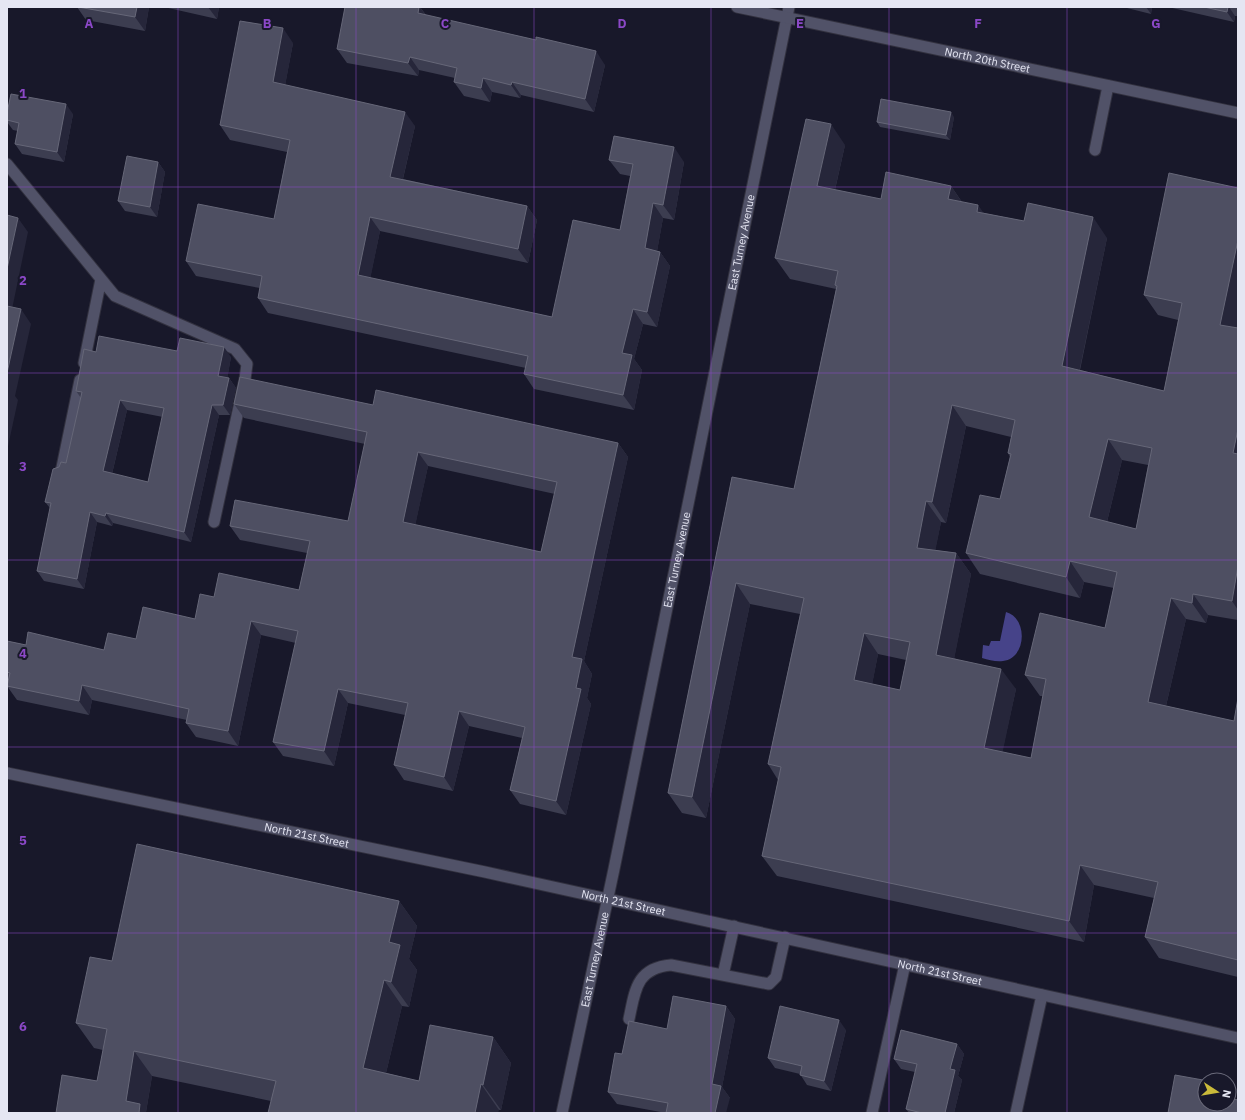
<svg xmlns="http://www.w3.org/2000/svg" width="1245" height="1120" font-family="'IBM Plex Sans',sans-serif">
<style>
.water{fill:#464389}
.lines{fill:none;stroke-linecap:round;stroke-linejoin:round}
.service-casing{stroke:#32313f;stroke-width:13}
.minor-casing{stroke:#32313f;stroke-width:13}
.tertiary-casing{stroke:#32313f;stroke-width:13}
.service{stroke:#515268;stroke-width:11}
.minor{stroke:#515268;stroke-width:11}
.tertiary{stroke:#515268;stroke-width:11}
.wall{fill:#3c3d50;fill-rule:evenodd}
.shaded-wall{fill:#26263a}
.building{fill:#4e4f62;stroke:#666778;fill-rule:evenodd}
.grid{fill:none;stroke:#8b48c7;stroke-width:1;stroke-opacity:0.55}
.labels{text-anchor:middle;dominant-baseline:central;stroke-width:4;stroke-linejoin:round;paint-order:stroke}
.street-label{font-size:11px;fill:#e5e6f3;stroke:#18182a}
.grid-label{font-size:13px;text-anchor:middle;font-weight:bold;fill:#8b48c7;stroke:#18182a;stroke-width:4;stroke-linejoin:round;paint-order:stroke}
</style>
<rect width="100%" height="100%" fill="#18182a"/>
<path class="water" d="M1006 612C1028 618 1027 658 1003 661 996 662 989 660 982 658L983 645 989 646 991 641H1000Z"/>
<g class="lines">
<defs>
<path id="service" d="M1095 150 1108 86
M7 164 115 296 235 349 247 364 245 379 214 522
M84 363 101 279
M61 472 80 380
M723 975 734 926
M629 1019C635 991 636 968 671 965L769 984 776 977 785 937
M872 1113 905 964
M1016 1113 1042 995"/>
<g id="minor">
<path id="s1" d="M7 773 485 872 1238 1038"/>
<path id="s2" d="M562 1113 614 869 789 7"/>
</g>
<g id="tertiary">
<path id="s3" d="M737 7 1238 113"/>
</g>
</defs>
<use href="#service" class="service-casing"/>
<use href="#minor" class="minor-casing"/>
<use href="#tertiary" class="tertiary-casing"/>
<use href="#service" class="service"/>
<use href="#minor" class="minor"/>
<use href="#tertiary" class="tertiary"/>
</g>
<path class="wall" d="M77 7H149L145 31 86 20Z
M164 7H219L217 19Z
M420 7 426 15 605 65 594 112 521 95 520 98 492 92 490 102 464 96 454 82 455 78 419 70 418 76 347 63 337 49Z
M1123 7H1152L1151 14Z
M1168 7H1238V16H1235L1234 22Z
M293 43 285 85 415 126 403 179 527 206 537 220 528 263 380 231 370 278 552 317 620 230 630 176 620 174 609 160 684 162 674 220 663 218 657 251 660 252 670 266 657 327 643 324 634 359 642 370 634 410 534 389 524 374 526 368 268 313 258 298 260 288 196 276 186 261 274 219 287 152 230 140 220 125Z
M73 114 64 162 22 154 15 144 18 131 13 130 7 122V120Z
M954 117 950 140 880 127 877 122Z
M845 145 835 190 881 199 951 186 962 202 984 213 1107 238 1080 370 1164 391 1178 320 1158 315 1144 295 1238 188V620L1208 615 1206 623 1186 619 1166 706 1234 721 1238 698V977L1159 958 1145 937 1154 898 1094 885 1084 942 777 876 762 856 778 780 768 764 800 614 750 604 706 818 682 813 668 793 732 477 794 489 836 289 790 279 775 258ZM966 426 1011 437 1008 453 1010 457 1000 499 966 553 980 574 1080 598 1084 582 1114 588 1105 628 1025 675 1040 696H1043L1031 758 1002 752 1016 689 954 658 971 574 956 553 935 550 941 522 946 523ZM1122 460 1148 465 1136 529 1107 522ZM878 654 906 660 900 690 872 684Z
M158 162 165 172 157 217 125 211 118 201Z
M177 351 231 357 227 378H229L236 388 230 415H219L191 542 113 523 112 526 97 522 84 589 44 581 37 571 50 508 45 502 59 467 66 463 81 398 76 391 96 352ZM127 410 163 417 148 482 112 474Z
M234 404 373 405 618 443 628 457 584 661 592 674 587 698 591 704 566 815 520 804 510 790 522 738 469 726 453 791 404 780 394 765 405 715 348 703 334 766 283 756 273 742 296 643 261 635 238 746 196 737 186 723 187 720 92 700 89 715 17 700 7 686 8 684H7V641L26 645 104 650 195 619 214 597 299 590 307 553 240 540 230 526 348 521 365 444 244 418ZM428 466 555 494 541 552 415 525Z
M399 901 417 926 409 959 417 970 409 1007 402 1006 386 1073 419 1081 493 1037 511 1063 501 1110 271 1101 152 1076 146 1112 97 1081 103 1050 94 1048 76 1023 112 961Z
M726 1006 735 1019 722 1087 730 1098 666 1113 617 1104 608 1092 622 1054 667 1029Z
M846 1030 831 1091 807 1085 800 1074 775 1068 768 1058Z
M957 1044 964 1054 958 1076 962 1080 954 1113H909L906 1109 915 1072 901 1069 894 1059Z"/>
<path class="shaded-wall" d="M137 7H149L145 31 135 17Z
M208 7H219L217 19Z
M419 7H420L428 19 418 13Z
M1146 7H1152L1151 14Z
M1228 7H1229L1235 16 1234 22 1227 12Z
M283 28 293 43 283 97 273 82Z
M596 51 605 65 594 112 585 99Z
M410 57 419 70 418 76 408 63Z
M483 78 492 92 490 102 481 88Z
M512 82 521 95 520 98 511 85Z
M66 104 73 114 64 162 57 152Z
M405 112 415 126 400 191 390 177Z
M951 112 954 117 950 140 946 135Z
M831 124 845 145 831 207 817 186Z
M674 147 684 162 674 220 663 205Z
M158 162 165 172 157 217 150 207Z
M951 186 965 207 948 199Z
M653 203 663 218 655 263 645 248Z
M978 205 993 226 977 212Z
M527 206 537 220 528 263 518 249Z
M370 217 380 231 368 290 358 275Z
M1093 217 1107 238 1076 387 1062 366Z
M18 218 28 232 10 319 7 315V269Z
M1238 240V330L1220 325Z
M660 252 670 266 657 327 647 312Z
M21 309 31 324 15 396 18 400 7 451V373Z
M633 309 643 324 634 359 642 370 634 410 623 395 622 353Z
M224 347 231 357 226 386 218 376Z
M229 378 236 388 230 415 223 405Z
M120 400 127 410 110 482 103 471Z
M212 405 219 415 191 542 184 532Z
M952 405 966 426 946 523 932 502Z
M1238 429V460L1233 453Z
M1108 439 1122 460 1103 538 1089 517Z
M618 443 628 457 584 661 592 674 587 698 591 704 566 815 556 801 576 688 572 657Z
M418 452 428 466 413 536 403 522Z
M926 501 941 522 932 568 917 548Z
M90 512 97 522 84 589 77 579Z
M106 513 113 523 112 526 105 516Z
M956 553 971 574 951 675 936 655Z
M1070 561 1084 582 1080 598 1066 577Z
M1238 566V610L1232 601Z
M736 583 750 604 706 818 692 797Z
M1193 594 1208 615 1206 623 1192 603Z
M1171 598 1186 619 1162 723 1148 702Z
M251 621 261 635 238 746 228 731Z
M864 633 878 654 869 701 854 680Z
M1001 669 1016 689 999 769 984 748Z
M82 685 92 700 89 715 79 701Z
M338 689 348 703 334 766 324 751Z
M459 711 469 726 453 791 444 777Z
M1080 865 1094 885 1084 942 1069 921Z
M399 901 417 926 409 959 417 970 409 1007 391 982 389 942Z
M384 980 402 1006 381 1094 363 1068Z
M726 1006 735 1019 722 1087 730 1098 726 1113H715L712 1084Z
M839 1020 846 1030 831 1091 824 1081Z
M493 1037 511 1063 501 1110 483 1085Z
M957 1044 964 1054 958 1076 962 1080 954 1113H945L950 1069Z
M134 1051 152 1076 146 1112 147 1113H134L126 1101Z
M1203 1080 1205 1084V1100L1200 1093Z
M481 1084 499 1110 498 1113H475Z"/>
<path class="building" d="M78 7H137L135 17Z
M345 7H419L418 13 536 40V37L596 51 585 99 512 82 511 85 483 78 481 88 454 82 457 68 410 57 408 63 337 49Z
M1204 7H1228L1227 12Z
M240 21 283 28 273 82 405 112 390 177 527 206 518 249 370 217 358 275 552 317 573 220 620 230 633 164 609 160 614 136 674 147 663 205 653 203 645 248 660 252 647 312 633 309 622 353 632 355 623 395 524 374 528 356 258 298 262 276 186 261 198 204 274 219 290 140 220 125Z
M11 94 66 104 57 152 15 144 19 123 7 120V113Z
M881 99 951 112 946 135 877 122Z
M806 119 831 124 817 186 881 199 886 172 951 186 948 199 978 205 977 212 1024 221 1028 203 1093 217 1062 366 1164 391 1182 303 1144 295 1169 173 1238 188V240L1220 325 1238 328V429L1233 453 1238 454V566L1232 601 1193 594 1192 603 1171 598 1148 702 1234 721 1238 698V960L1145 937 1158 882 1080 865 1069 921 762 856 781 767 768 764 804 598 736 583 692 797 668 793 732 477 794 489 837 286 835 285 838 271 775 258ZM952 405 1015 420 1008 453 1011 454 1000 499 980 495 966 553 1066 577 1070 561 1117 572 1105 628 1040 613 1025 675 1046 679 1031 758 984 748 1001 669 936 655 956 553 917 548 926 501 932 502ZM1108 439 1152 448 1136 529 1089 517ZM864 633 910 642 900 690 854 680Z
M127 156 158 162 150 207 118 201Z
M7 215 18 218 7 269Z
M7 306 21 309 7 373Z
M99 336 177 351 180 338 224 347 218 376 229 378 223 405H212L184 532 106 513 105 516 90 512 77 579 37 571 51 503 45 502 53 469 59 467 61 462 66 463 82 392 76 391 84 349 96 352ZM120 400 164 408 148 482 103 471Z
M240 377 373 405 376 390 618 443 572 657 582 659 576 688 581 689 556 801 510 790 525 727 459 711 444 777 394 765 408 703 338 689 324 751 273 742 298 631 251 621 228 731 186 723 189 709 82 685 79 701 7 686 10 673 7 672V641L26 645 28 632 104 650 108 633 136 639 143 607 195 619 200 594 214 597 219 573 299 590 310 541 230 526 235 500 348 521 367 432 234 404ZM418 452 557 482 541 552 403 522Z
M137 844 399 901 389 942 400 945 391 982 384 980 363 1068 419 1081 430 1025 493 1037 483 1085 481 1084 475 1113H268L276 1081 134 1051 126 1101 140 1104 139 1113H56L62 1075 97 1081 107 1029 76 1023 90 957 112 961Z
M673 996 726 1006 712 1084 721 1086 715 1113H666L668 1103 608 1092 615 1053 622 1054 629 1021 667 1029Z
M780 1006 839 1020 824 1081 800 1075 802 1066 768 1058Z
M901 1030 957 1044 950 1069 955 1070 945 1113H922L906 1109 917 1064 894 1059Z
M1175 1075 1203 1080 1200 1093 1205 1094V1104H1229V1098L1238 1100V1113H1168Z"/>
<path class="grid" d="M178 7V1113M356 7V1113M534 7V1113M711 7V1113M889 7V1113M1067 7V1113M7 187H1238M7 373H1238M7 560H1238M7 747H1238M7 933H1238"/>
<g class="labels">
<g class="street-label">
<text stroke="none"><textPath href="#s3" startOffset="256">North 20th Street</textPath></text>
<text stroke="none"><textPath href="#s2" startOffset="889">East Turney Avenue</textPath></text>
<text stroke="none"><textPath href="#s2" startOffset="565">East Turney Avenue</textPath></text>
<text stroke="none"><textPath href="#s1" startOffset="306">North 21st Street</textPath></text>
<text stroke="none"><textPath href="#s1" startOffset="630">North 21st Street</textPath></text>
<text stroke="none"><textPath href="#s2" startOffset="157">East Turney Avenue</textPath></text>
<text stroke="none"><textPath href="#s1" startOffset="954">North 21st Street</textPath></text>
</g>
</g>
<g class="grid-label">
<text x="89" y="28">A</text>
<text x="267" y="28">B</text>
<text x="445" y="28">C</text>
<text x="622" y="28">D</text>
<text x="800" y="28">E</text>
<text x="978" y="28">F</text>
<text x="1156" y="28">G</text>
<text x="23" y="98">1</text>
<text x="23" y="285">2</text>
<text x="23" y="471">3</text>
<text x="23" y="658">4</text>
<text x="23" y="845">5</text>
<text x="23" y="1031">6</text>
</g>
<rect width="1245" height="1120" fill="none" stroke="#e5e6f3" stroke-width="16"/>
<g transform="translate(1217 1092) rotate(102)"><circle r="19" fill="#18182a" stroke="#6a6a7a"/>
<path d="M0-3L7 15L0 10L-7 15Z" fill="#caba3a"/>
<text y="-6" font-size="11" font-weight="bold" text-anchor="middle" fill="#e5e6f3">N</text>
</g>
</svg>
